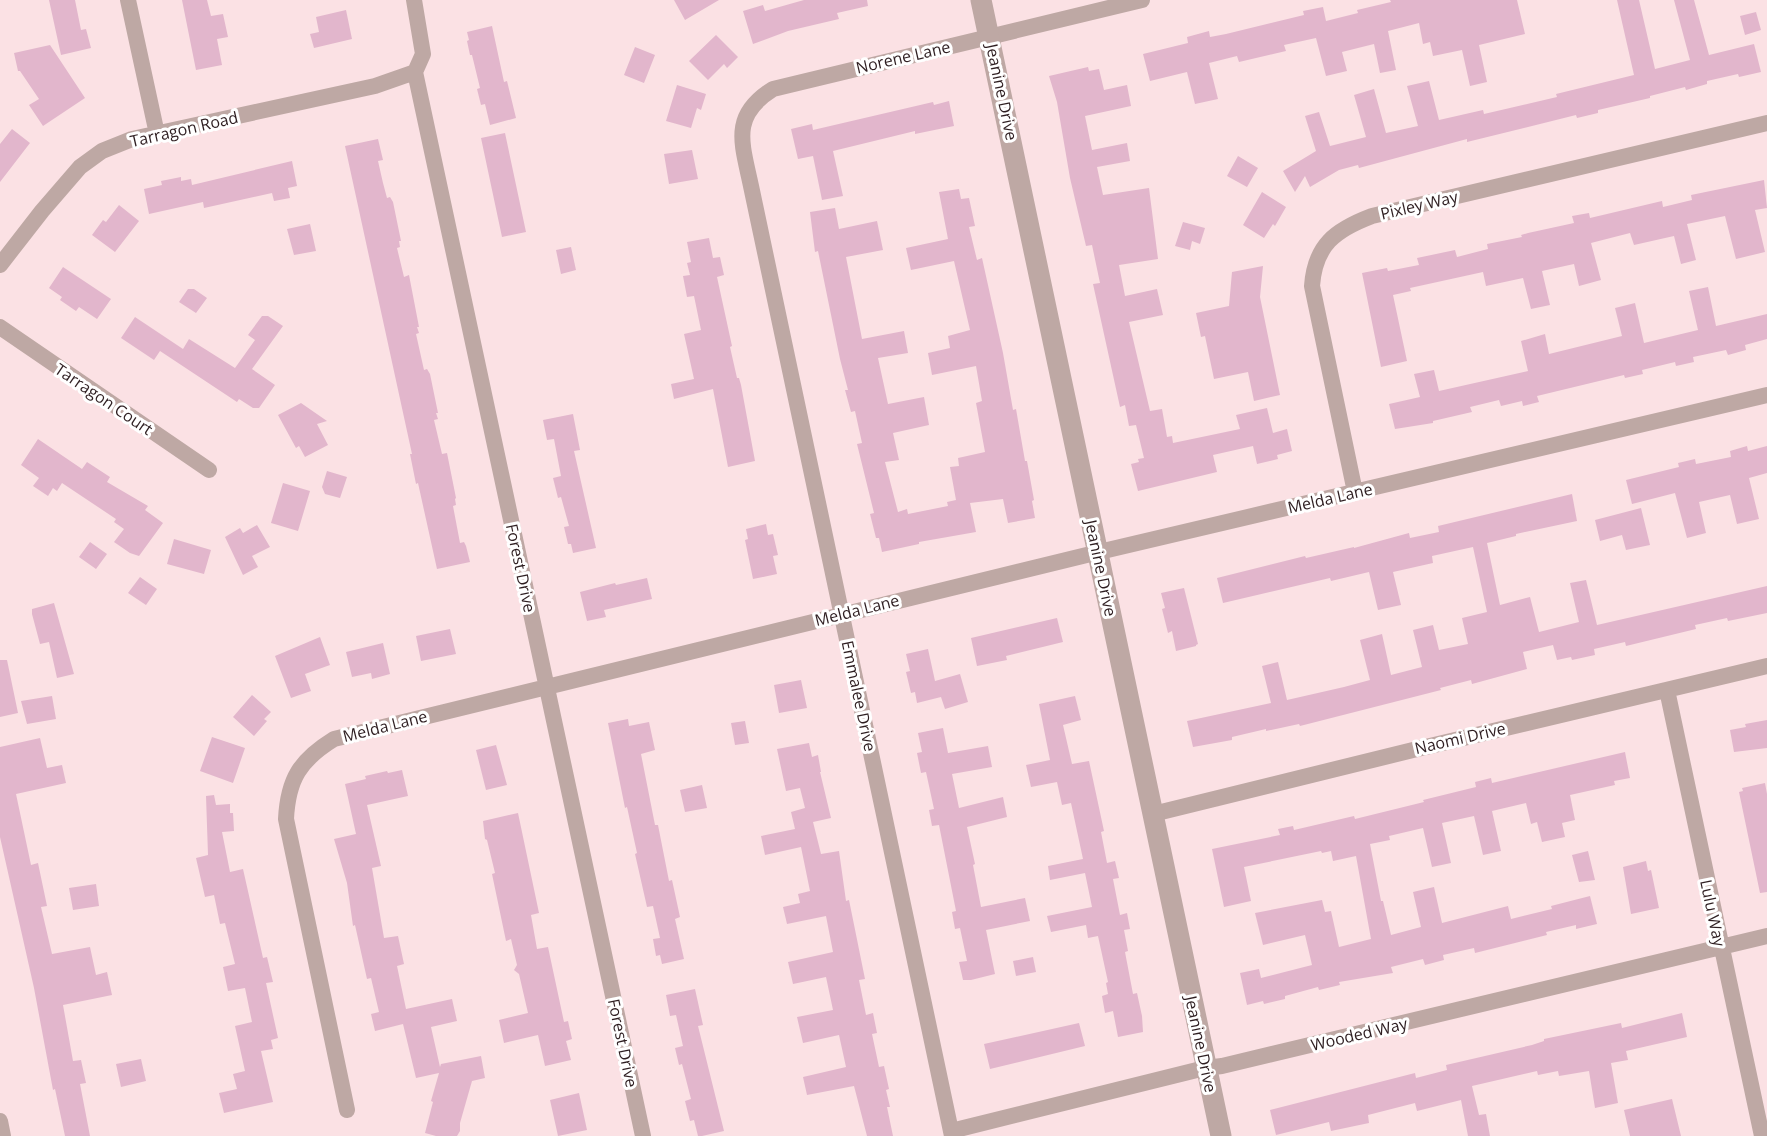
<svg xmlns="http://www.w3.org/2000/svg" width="1767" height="1136" font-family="'Open Sans',sans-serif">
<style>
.building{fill:#e2b6cc}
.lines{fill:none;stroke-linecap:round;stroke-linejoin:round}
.minor{stroke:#bea8a4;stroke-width:16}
.tertiary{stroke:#bea8a4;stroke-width:21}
.labels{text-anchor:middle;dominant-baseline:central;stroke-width:6;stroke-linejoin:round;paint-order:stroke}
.street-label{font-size:16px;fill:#2e1e21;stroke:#fff}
</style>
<rect width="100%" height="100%" fill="#fbe1e4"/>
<path class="building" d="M49 0H75L81 30 86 29 91 48 61 55Z
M182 0H207L211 16 223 14 228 37 217 39 222 65 196 70Z
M674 0H719L685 20Z
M804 0H867L868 6 837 13 839 19 788 31 753 44 743 11 763 5 765 11Z
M1390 0H1517L1525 34 1479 45 1487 82 1470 86 1462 50 1433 56 1430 42 1423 44 1419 23 1388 31 1396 70 1380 73 1374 44 1342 52 1347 71 1326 76 1316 38 1284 45 1286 51 1239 62 1237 56 1209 63 1218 99 1195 104 1187 72 1150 81 1143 54 1188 43 1187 37 1209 31 1210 37 1226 34 1304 15 1303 11 1323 7 1326 21 1358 13 1357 10 1391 2Z
M1617 0H1639L1655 69 1690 60 1674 0H1694L1709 55 1754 44 1761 72 1739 77 1738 74 1707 81V84L1686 90 1685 87 1650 96V98L1598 110V113L1577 118 1576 115 1467 142V139L1359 168 1358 165 1339 170 1310 187 1305 176 1295 192 1283 171 1316 151 1305 116 1319 112 1330 146 1366 137 1354 95 1374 89 1386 133 1418 126 1407 86 1429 81 1439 120 1483 110 1484 114 1557 97 1556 94 1634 75Z
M346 10 352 39 314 48 310 34 319 32 316 17Z
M1756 12 1761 30 1745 35 1740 16Z
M492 26 504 82 507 81 516 118 490 125 485 104 481 105 477 89 480 88 472 55H470L467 41 469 40 467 32Z
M716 35 738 57 727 68 724 64 708 80 689 61Z
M50 45 85 98 43 126 29 105 39 99 20 71H18L14 53Z
M635 47 655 55 644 83 624 75Z
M1088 67 1089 71 1099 69 1104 90 1127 85 1131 106 1085 116 1092 150 1127 143 1130 161 1097 167 1103 195 1149 188 1158 259 1119 265 1125 296 1157 289 1163 315 1129 322 1150 411 1162 409 1167 437 1172 436 1173 443 1240 429 1236 415 1267 408 1273 433 1287 429 1292 451 1277 455 1278 459 1257 464 1253 446 1213 455 1217 472 1138 491 1131 464 1139 462 1138 459 1144 458 1136 425 1129 426 1125 405 1120 407 1093 284 1100 283 1092 245 1086 246 1070 178 1057 102 1049 76Z
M677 85 706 94 701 110 697 108 691 128 666 121Z
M949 101 954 126 915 134V131L833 151 843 196 822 200 813 156 798 159 791 129 812 124 813 130 933 102 934 105Z
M12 129 30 143 0 182V144Z
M505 133 526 232 502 237 481 138Z
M378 139 383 160 378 161 383 183 387 198 390 197 393 202 401 241H399L400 247 397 248 404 277 409 275 419 327H417L419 333 416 334 424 370 427 369 430 374 438 413H436L438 419 434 420 442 454 447 453 456 498 455 499 456 505 453 506 460 543 464 542 466 546 470 562 437 569 418 483 416 484 410 454H412L345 146Z
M692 150 698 179 669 184 664 154Z
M1238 156 1258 168 1247 187 1227 176Z
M292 161 297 186 288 188 290 198 274 201 272 193 204 208 203 202 149 214 144 189 162 185 161 181 181 177V181L191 179 192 185Z
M1764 180 1767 208 1755 210 1765 252 1736 259 1725 216 1687 224 1696 260 1681 264 1674 236 1634 245 1630 233 1591 243 1601 280 1579 286 1574 264 1542 271 1550 305 1531 309 1523 278 1486 286 1483 272 1410 288 1411 291 1393 295 1407 361 1381 367 1362 273 1387 268 1388 271 1419 265 1417 258 1455 250 1457 257 1488 249 1487 244 1522 237 1521 235 1528 233 1574 223 1572 216 1589 213 1590 218 1662 201 1663 207 1692 200 1691 195Z
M959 189 961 199 969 198 975 226 969 227 977 260 982 258 1003 353 1013 410 1016 409 1025 461H1027L1034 500 1032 501 1035 518 1008 523 1003 499 970 503 976 532 919 542V544L882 552 879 538H876L870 514 874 513 857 444 862 443 855 411 851 412 845 390H848L840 359 818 251 815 252 810 212 835 208 839 229 877 221 883 250 846 257 862 339 904 331 908 353 878 358 888 404 924 397 929 425 893 433 899 460 885 462 898 512 907 509 908 514 948 506 947 502 956 500 950 467 959 466 958 458 985 452 976 403 982 401 976 366 932 375 928 353 950 348 948 336 970 330 954 261 911 270 906 248 948 239 939 192Z
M1262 192 1286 207 1275 226 1273 224 1264 238 1243 225Z
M119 205 139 221 115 252 92 235 103 220 106 222Z
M1183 222 1205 228 1200 244 1192 241 1190 250 1175 246Z
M310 224 316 251 294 255 287 229Z
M709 238 713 258 720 257 724 275 717 277 732 346 730 347 737 378H739L741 385 755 461 728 467 713 389 674 399 671 384 694 379 684 334 701 330 694 296 687 297 683 276 690 275 687 263 691 262 687 242Z
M571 247 576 270 561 274 556 250Z
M1263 266 1260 297 1280 395 1254 401 1248 372 1214 379 1205 336 1201 337 1196 313 1229 306 1232 272Z
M63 267 111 299 97 319 79 307 76 311 60 300 62 297 49 288Z
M1708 287 1716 326 1767 314V339L1745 345 1746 350 1728 355 1726 350 1693 357 1694 362 1676 366 1675 362 1642 370 1643 374 1625 378 1624 375 1537 396 1539 402 1523 406 1522 401 1501 406 1499 400 1470 407 1472 412 1433 421V423L1395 429 1389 404 1420 397 1414 374 1434 370 1439 391 1528 371 1521 341 1545 334 1549 354 1622 336 1615 308 1635 303 1644 343 1698 330 1689 291Z
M188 289H194L207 298 196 313 179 302Z
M262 316H268L283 326 252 369 275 385 259 408H253L239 399 237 402 160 351 154 360 121 338 135 317 183 349 189 339 235 368 255 340 248 335Z
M301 403 327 421 317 424 328 445 305 457 299 446 296 448 278 415Z
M573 414 580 450 574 451 596 548 573 553 571 544H568L564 527 569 526 561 497 558 498 553 478 561 476 554 439 547 440 543 420Z
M38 439 82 469 87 462 110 477 107 482 148 506 145 510 163 523 139 556 130 553 114 542 124 529 114 522 116 519 62 483 57 491 53 488 48 496 33 486 39 478 21 465Z
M1747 446 1748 451 1767 446V473L1749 478 1759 519 1737 524 1730 495 1699 502 1706 533 1687 538 1675 493 1632 504 1626 480 1679 467 1678 463 1695 459 1696 464 1731 457 1730 451Z
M327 471 347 477 340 498 325 494 322 487Z
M283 483 310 491 298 531 271 523Z
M1572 494 1577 521 1516 534V536L1487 543 1500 605 1530 597 1539 632 1579 622 1570 583 1586 580 1597 625 1767 586V613L1728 621 1727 618 1695 625 1696 629 1626 646 1625 642 1594 649 1595 655 1572 660 1571 657 1557 660 1553 645 1523 652 1527 669 1472 684 1471 680 1440 688 1441 690 1300 726 1299 724 1266 731V729L1232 737V740L1193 747 1187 721 1271 703 1262 666 1278 662 1287 700 1344 687 1370 680 1360 640 1382 634 1391 675 1422 667 1413 630 1433 625 1439 650 1468 644 1462 618 1487 612 1473 547 1432 556 1433 563 1393 572 1401 605 1378 610 1369 572 1331 581 1330 578 1223 603 1217 578 1305 556 1306 558 1354 547V548L1409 533 1410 538 1439 532 1438 526Z
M1641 508 1650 545 1626 550 1622 535 1600 541 1595 520Z
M766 524 768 535 773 534 778 555 773 556 777 574 753 579 745 540 748 539 746 529Z
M257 525 270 547 252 556 258 567 243 575 225 537 240 528 243 533Z
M174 539 211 550 204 574 167 564Z
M90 542 107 554 96 569 79 557Z
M140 577 157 589 146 605 128 593Z
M647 578 652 599 604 610 606 617 587 621 580 592 615 583 616 585Z
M1184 588 1198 644 1196 645V646L1176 651 1172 631 1168 633 1162 609 1165 608 1161 593Z
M54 603 74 674 57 678 49 642 40 644 32 614V609Z
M1057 618 1063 642 1006 656 1007 660 977 666 971 638Z
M450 629 456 654 421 661 416 636Z
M320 637 330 665 305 674 311 691 291 698 275 656Z
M383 643 390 674 372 679 371 673 352 677 346 652Z
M928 649 935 681 960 674 968 702 945 709 941 697 917 703 915 692 911 693 906 672 910 671 906 654Z
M0 660H7L18 713 0 717Z
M801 680 807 708 779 713 774 685Z
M252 695 271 712 264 719 267 721 254 736 233 717Z
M52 696 56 719 27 724 21 701Z
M1075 696 1081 720 1063 725 1072 764 1089 761 1104 831 1101 832 1107 863 1115 861 1119 878 1113 879 1120 915 1127 913 1130 929 1124 930 1128 951 1125 952 1133 994 1137 993 1142 1016 1143 1032 1118 1037 1113 1011 1105 1013 1102 996 1108 994 1106 983 1108 982 1098 936 1088 938 1086 925 1051 932 1047 916 1092 907 1085 873 1050 880 1048 866 1083 859 1071 803 1062 805 1057 782 1031 787 1026 765 1050 760 1039 704Z
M628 719 629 726 649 722 655 750 641 754 655 825H658L669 881 672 880 680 917 675 919 684 959 662 964 660 955 656 956 653 939 660 938 653 906 647 907 635 854 637 853 627 807 625 808 608 723Z
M1767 720V748L1734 752 1730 730 1746 727 1745 724Z
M745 721 749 743 735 745 731 723Z
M943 728 948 753 988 746 992 767 952 774 959 808 1003 797 1007 817 967 827 975 864 973 865 981 907 1025 898 1030 921 986 930 995 974 971 980H963L959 962 967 961 960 928 955 929 952 912 956 911 939 825 932 826 929 810 934 809 926 772 921 773 917 753 922 752 918 733Z
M212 737 245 748 233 783 200 771Z
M40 738 47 768 62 765 66 783 16 794 31 865 38 863 47 906 41 907 52 954 90 947 96 975 107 972 112 995 63 1005 73 1061 81 1060 86 1083 80 1084 90 1136H65L55 1089 53 1090 34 988 0 837V747Z
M809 743 812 757 818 755 821 772H820L831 818 813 822 821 854 839 851 846 901 849 900 865 979 859 980 866 1015 873 1013 877 1033 872 1034 879 1067 884 1066 889 1089 886 1090 890 1107H887L893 1136H867L854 1086 807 1095 803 1077 846 1067 839 1035 803 1043 797 1017 833 1010 826 977 793 984 788 962 833 952 826 916 787 924 783 907 800 903 798 894 810 891 801 847 765 855 761 836 795 829 791 812 805 808 800 788 786 791 777 749Z
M496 745 507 785 486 790 476 750Z
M1625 752 1630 778 1614 781 1615 785 1570 795 1575 820 1562 823 1565 837 1542 842 1537 822 1531 824 1526 803 1492 811 1501 851 1483 855 1474 816 1442 823 1451 863 1432 867 1423 828 1389 836 1390 840 1370 844 1381 901H1383L1391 935 1421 927 1413 892 1434 887 1442 923 1508 906 1511 919 1552 909 1551 906 1590 896 1597 924 1576 929V925L1546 932 1547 935 1475 953 1474 948 1443 955 1444 960 1425 965 1423 959 1391 967 1393 973 1339 982 1340 985 1319 990 1318 987 1285 996V999L1264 1004 1263 1001 1247 1005 1240 973 1259 969 1261 978 1312 965 1305 935 1263 945 1255 913 1322 900 1325 912 1331 911 1339 947 1371 939 1356 856 1333 861 1331 851 1322 853 1321 851 1244 867 1251 901 1224 907 1212 849 1280 835 1278 829 1293 826 1294 830 1354 816 1355 819 1424 802 1423 800 1476 787 1475 782 1491 778 1492 783Z
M402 770 408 796 367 805 381 866 372 868 384 938 398 936 404 964 397 966 406 1009 452 999 457 1021 431 1027 440 1067 441 1064 481 1056 485 1078 472 1081 460 1123V1131L457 1136H436L425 1133 433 1102 431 1101 439 1073 416 1078 403 1024 375 1031 371 1014 379 1012 371 978 367 979 355 925 353 926 347 883 334 839 356 834 345 784 366 779 365 776 387 771 388 773Z
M1765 783 1767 794V892L1760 893 1739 792 1743 791 1742 788Z
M702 785 707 808 685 812 680 790Z
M214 795 216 805 230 804V813H233L234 831 222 832 230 872 243 869 263 958 267 957 273 982 266 983 278 1038 271 1040 273 1049 261 1051 273 1102 224 1113 219 1093 237 1089 233 1074 245 1071 235 1026 252 1022 245 988 228 991 223 967 235 964 225 923 220 924 214 895 205 897 196 858 208 855 206 796Z
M518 813 539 913 531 915 537 949 548 947 564 1022 568 1021 572 1039 566 1041 571 1060 545 1066 538 1035 504 1043 499 1020 528 1013 519 974 514 970 517 965 511 939 506 941 492 874 495 873 487 840 485 839 483 821Z
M1588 851 1595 880 1579 882 1572 855Z
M1646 861 1648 871 1651 870 1659 908 1631 914 1623 867Z
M96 884 99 906 73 910 69 888Z
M1033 957 1036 972 1016 976 1013 961Z
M695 989 703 1025 698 1026 724 1131 702 1136H698L694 1120 690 1121 685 1101 691 1099 682 1064 679 1065 675 1048 683 1046 676 1015 670 1016 666 995Z
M1682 1013 1687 1037 1626 1051 1628 1060 1611 1063 1618 1103 1595 1108 1589 1071 1559 1076 1558 1071 1538 1075 1537 1071 1472 1086 1479 1115 1486 1114 1490 1136H1468L1461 1100 1417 1111 1415 1103 1368 1115 1369 1123 1331 1131 1329 1122 1276 1135 1270 1110 1415 1073 1416 1078 1447 1070 1446 1065 1532 1045 1544 1041V1039L1621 1023 1622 1028Z
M1079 1023 1085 1046 990 1069 984 1044Z
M141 1059 146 1081 121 1087 116 1064Z
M579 1093 587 1130 558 1136 550 1100Z
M1672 1099 1681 1136H1630L1624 1110Z"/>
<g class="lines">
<path class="minor" d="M128 0 157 134
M414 0 423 54 415 72 643 1136
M0 265 42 211 80 167 102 151 132 139 375 86 415 72
M0 327 209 470
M1355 492 1312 286C1315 245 1335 230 1372 216L1767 123
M1667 690 1762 1136
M1153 814 1413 750 1767 666
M347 1110 286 819C288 779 300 760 334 739L1099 552 1767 395
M0 1121 3 1136
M951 1131 1205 1068 1222 1066 1767 936
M952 1136 751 186C742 143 730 116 773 89L1142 0"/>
<path class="tertiary" d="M981 0 1221 1136"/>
</g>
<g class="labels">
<g class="street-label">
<text transform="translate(903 57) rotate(-13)">Norene Lane</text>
<text transform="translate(1002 92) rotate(78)">Jeanine Drive</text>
<text transform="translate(184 129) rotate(-13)">Tarragon Road</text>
<text transform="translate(1419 205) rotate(-13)">Pixley Way</text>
<text transform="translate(104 399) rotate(34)">Tarragon Court</text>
<text transform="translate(1330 498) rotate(-13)">Melda Lane</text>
<text transform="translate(521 568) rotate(78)">Forest Drive</text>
<text transform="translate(1101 568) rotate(78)">Jeanine Drive</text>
<text transform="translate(857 610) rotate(-14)">Melda Lane</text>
<text transform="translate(859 696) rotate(78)">Emmalee Drive</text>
<text transform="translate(385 726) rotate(-14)">Melda Lane</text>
<text transform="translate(1460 738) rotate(-13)">Naomi Drive</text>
<text transform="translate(1713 913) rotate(78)">Lulu Way</text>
<text transform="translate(1359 1034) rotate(-13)">Wooded Way</text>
<text transform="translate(623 1043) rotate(78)">Forest Drive</text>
<text transform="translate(1201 1044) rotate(78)">Jeanine Drive</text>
</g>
</g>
</svg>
